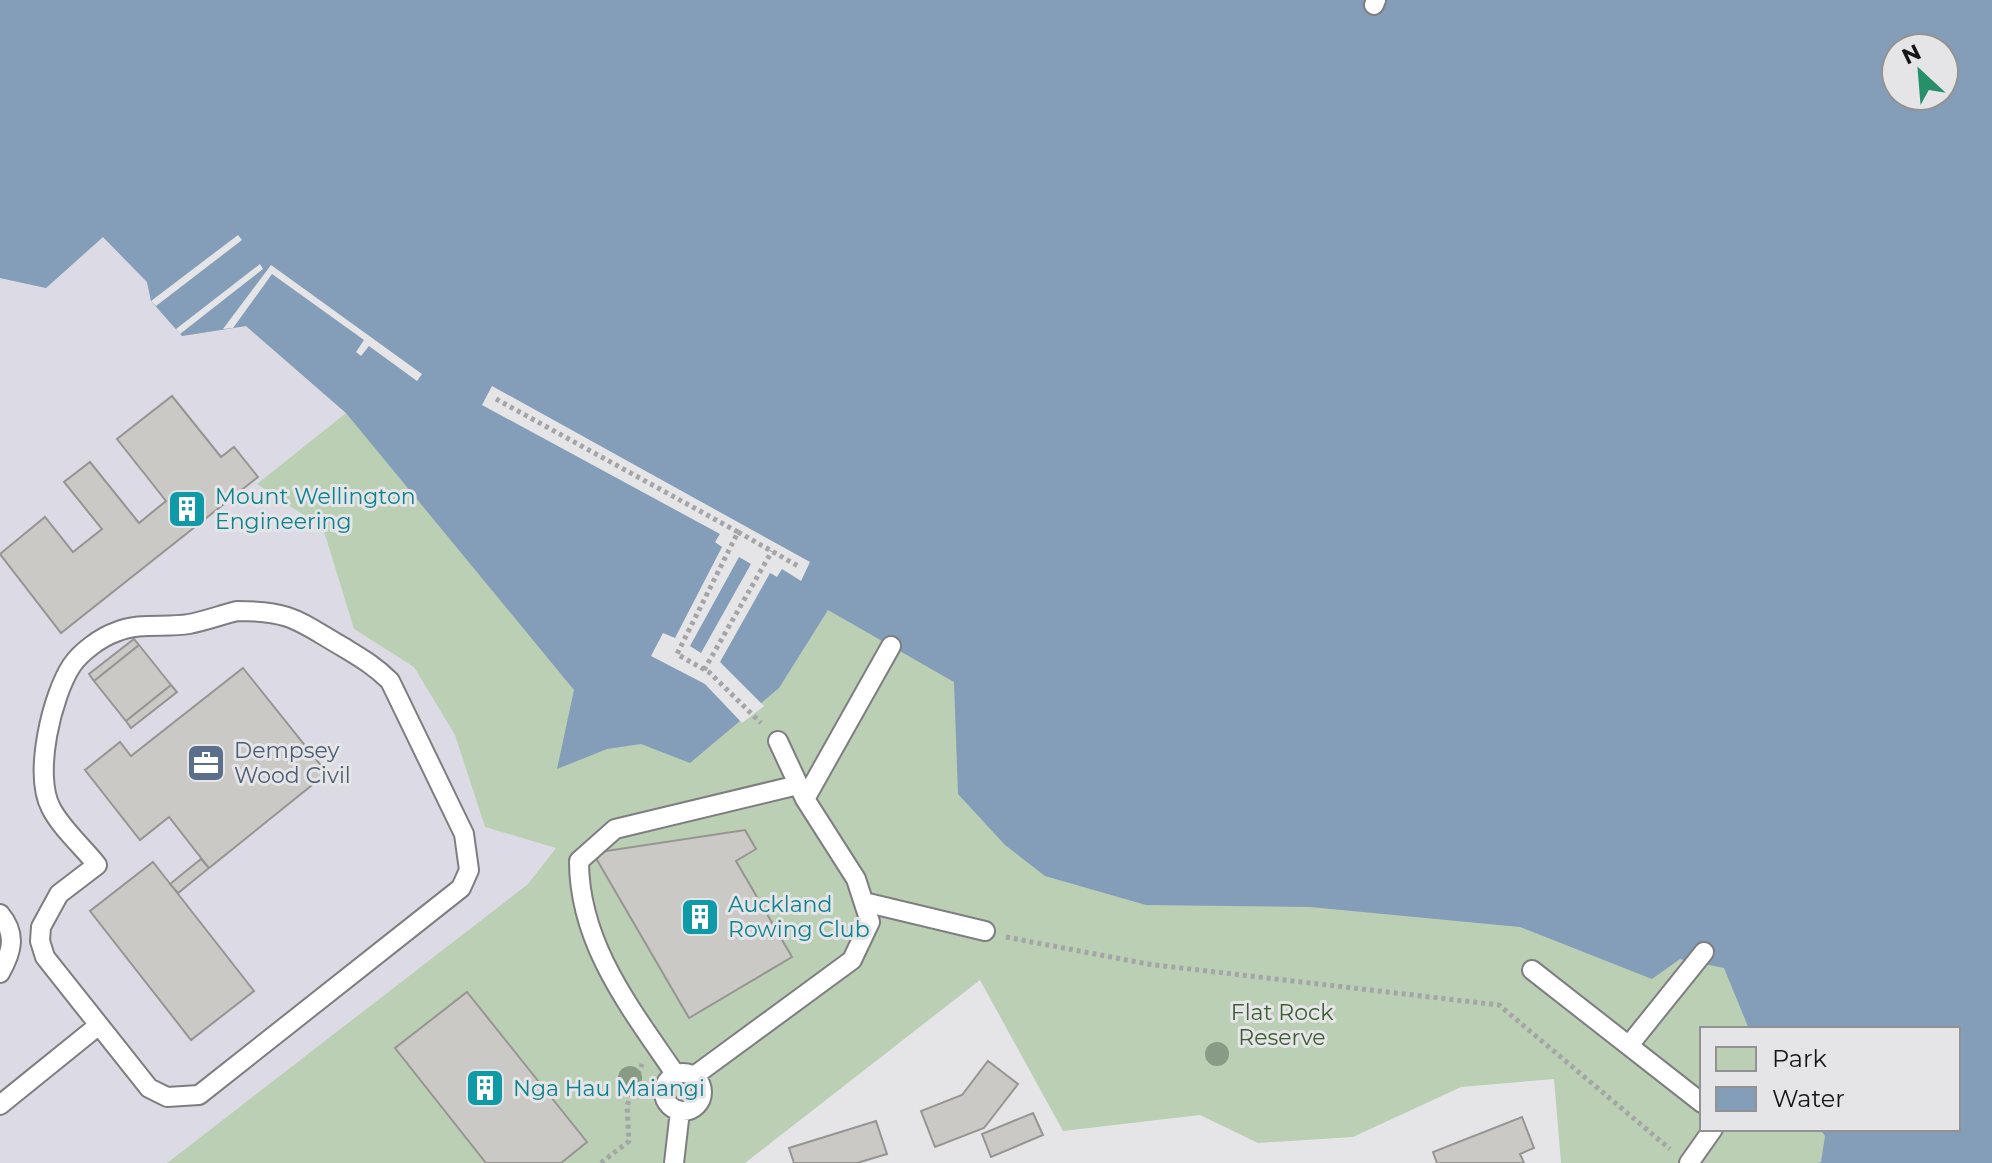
<svg xmlns="http://www.w3.org/2000/svg" width="1992" height="1163" font-family="Montserrat,sans-serif">
<style>
.built{fill:#dbdae5}
.green{fill:#bacfb4}
.water{fill:#849db8;fill-rule:evenodd}
.pier{fill:#e5e5e8;fill-rule:evenodd}
.building{fill:#cbc9c6;stroke:#979592;stroke-width:2}
.lines{fill:none;stroke-linecap:round;stroke-linejoin:round}
.service-casing{stroke:#7e7e81;stroke-width:22}
.path{stroke:#a5a5a8;stroke-width:5;stroke-dasharray:4 4;stroke-linecap:butt}
.service{stroke:#fff;stroke-width:18}
.tree{fill:#889b84}
.labels{text-anchor:middle;dominant-baseline:central;stroke-width:6;stroke-linejoin:round;paint-order:stroke}
.culture-label{font-size:22px;fill:#0d838f;stroke:#e5e5e8;text-anchor:start}
.service-label{font-size:22px;fill:#4e5e75;stroke:#e5e5e8;text-anchor:start}
.park-label{font-size:22px;fill:#3c5e33;stroke:#e5e5e8}
</style>
<rect width="100%" height="100%" fill="#e5e5e8"/>
<path class="built" d="M103 237 148 282 151 301 182 336 246 326 346 413 257 484 323 528 354 629 414 667 455 735 485 827 556 848 528 884 167 1163H0V278L46 288Z"/>
<path class="green" d="M0 147 865 559 1695 938 1784 1029H1702V1129H1941L1992 1163H1561L1554 1079 1461 1087 1353 1137 1258 1143 1200 1115 1063 1131 980 980 745 1163H167L528 884 556 848 485 827 455 735 414 667 354 629 323 528 257 484 346 413 246 326 182 336 151 301 147 282 103 237 46 288 0 278Z"/>
<path class="water" d="M0 0H1992V1163H1817L1821 1162 1825 1136 1820 1129H1958V1029H1749L1724 968 1680 959 1652 979 1520 927 1310 907 1146 905 1045 876 1005 845 958 794 954 682 828 610 779 688 690 763 641 744 607 749 557 769 574 690 346 413 246 326 182 336 151 301 147 282 103 237 46 288 0 278ZM1896 48H1944V96H1896Z"/>
<path class="pier" d="M238 235 242 240 156 306 151 301Z
M260 264 263 269 180 334 176 329Z
M271 265 422 374 417 381 369 346 361 356 356 352 364 340 272 274 233 328 223 329Z
M492 386 810 562 801 581 782 569 777 577 770 573 720 662 764 706 742 723 705 684 651 656 663 633 675 638 722 547 715 542 720 534 482 405ZM739 557 751 564 701 653 690 646Z"/>
<path class="building" d="M172 396 221 457 234 447 258 477 61 633 0 554 45 517 73 552 102 529 64 482 90 462 139 523 166 501 117 439Z
M134 639 139 645 94 681 89 674Z
M139 645 171 685 126 721 94 681Z
M243 668 327 773 209 868 169 817 140 840 85 770 120 742 131 756Z
M171 685 177 692 131 728 126 721Z
M745 830 756 849 736 861 792 957 689 1018 593 853Z
M201 859 209 868 178 893 170 884Z
M153 862 254 991 191 1040 90 911Z
M467 992 587 1142 561 1163H486L395 1048Z
M988 1061 1018 1084 984 1128 935 1147 921 1111 962 1095Z
M1033 1113 1043 1135 991 1157 982 1134Z
M1522 1117 1534 1148 1520 1154 1524 1163H1437L1433 1152Z
M876 1121 887 1154 857 1163H794L789 1148Z"/>
<g class="lines">
<defs>
<path id="service" d="M1374 5 1376 0
M237 611C292 611 298 621 343 647 361 658 375 666 390 681L464 834 469 870 461 888 199 1095 167 1097 149 1088 45 957 40 941 41 927 59 894 97 865C83 847 61 828 51 808 33 774 52 695 72 665 81 652 101 637 116 632 140 622 165 628 189 624 205 621 221 615 237 611Z
M805 799 891 646
M864 902 985 931
M0 914C17 934 12 952 0 973
M1532 970 1702 1103
M1630 1044 1704 952
M664 1092a19 19 0 1 1 38 0a19 19 0 1 1-38 0Z
M676 1075C631 1009 579 944 579 861L615 829 798 785
M694 1076 852 960 870 922 856 879 805 799 778 741
M0 1105 99 1025
M674 1163 680 1111
M1689 1163 1713 1129"/>
</defs>
<use href="#service" class="service-casing"/>
<path class="path" d="M496 399 738 532 677 654 710 673 761 723
M738 532 798 566
M704 670 772 551
M1006 937 1147 964 1499 1005 1670 1149
M601 1163 629 1141 627 1106 642 1064"/>
<use href="#service" class="service"/>
</g>
<g class="tree">
<circle cx="1217" cy="1054" r="12"/>
<circle cx="630" cy="1078" r="12"/>
</g>
<defs>
<symbol id="building-square" viewBox="-11 -11 22 22"><rect x="-9" y="-9" width="18" height="18" rx="4" fill="#0f9aa8" stroke="#e5e5e8"/><path d="M-4-6H4V6H1V3H-1V6H-4ZM-2.5-4.3h1.7v1.8h-1.7ZM.8-4.3h1.7v1.8H.8ZM-2.5-1h1.7V.8h-1.7ZM.8-1h1.7V.8H.8Z" fill="#fff"/></symbol>
<symbol id="office-square" viewBox="-11 -11 22 22"><rect x="-9" y="-9" width="18" height="18" rx="4" fill="#5c6f8a" stroke="#e5e5e8"/><path d="M-6-3h4V-5.5h4V-3h4V5H-6ZM-1-4.5V-3h2v-1.5ZM-6 0V1H6V0Z" fill="#fff"/></symbol>
</defs>
<g fill-rule="evenodd">
<use href="#building-square" x="165" y="487" width="44" height="44"/>
<use href="#office-square" x="184" y="741" width="44" height="44"/>
<use href="#building-square" x="678" y="895" width="44" height="44"/>
<use href="#building-square" x="463" y="1066" width="44" height="44"/>
</g>
<g class="labels">
<g class="culture-label">
<text x="215" y="496">Mount Wellington<tspan x="215" dy="25">Engineering</tspan></text>
<text x="728" y="904">Auckland<tspan x="728" dy="25">Rowing Club</tspan></text>
<text x="513" y="1088">Nga Hau Maiangi</text>
</g>
<g class="service-label">
<text x="234" y="750">Dempsey<tspan x="234" dy="25">Wood Civil</tspan></text>
</g>
<g class="park-label">
<text x="1282" y="1012">Flat Rock<tspan x="1282" dy="25">Reserve</tspan></text>
</g>
</g>
<rect x="1700" y="1027" width="260" height="104" fill="#e5e5e8" stroke="#929294" stroke-width="2"/>
<rect x="1716" y="1047" width="40" height="24" fill="#bacfb4" stroke="#929294" stroke-width="2"/>
<text x="1772" y="1067" font-size="24" fill="#151517">Park</text>
<rect x="1716" y="1087" width="40" height="24" fill="#849db8" stroke="#929294" stroke-width="2"/>
<text x="1772" y="1107" font-size="24" fill="#151517">Water</text>
<g transform="translate(1920 72) rotate(334)"><circle r="38" fill="#e5e5e8" stroke="#929294" stroke-width="2"/>
<path d="M0-6L14 30L0 20L-14 30Z" fill="#288f6b"/>
<text y="-12" font-size="22" font-weight="bold" text-anchor="middle" fill="#151517">N</text>
</g>
</svg>
